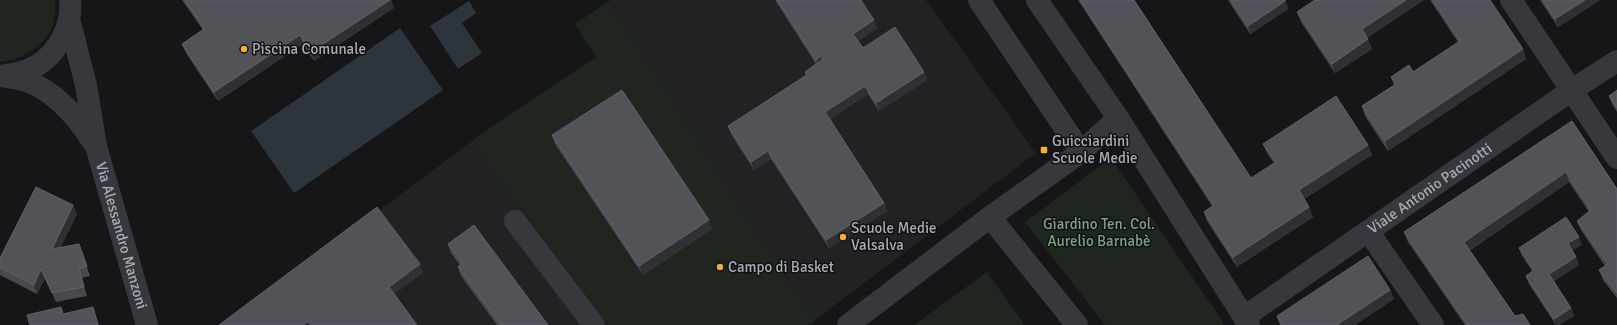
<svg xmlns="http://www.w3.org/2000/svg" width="1617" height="325" font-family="Signika,sans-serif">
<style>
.built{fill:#222225}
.green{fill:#1e261f}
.water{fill:#2c353c}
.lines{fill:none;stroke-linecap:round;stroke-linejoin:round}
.minor{stroke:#37383d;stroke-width:22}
.wall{fill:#47494d}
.shaded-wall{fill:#2f3033}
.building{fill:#525359;stroke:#5f6168}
.poi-dot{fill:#f2b134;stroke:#111113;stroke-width:1.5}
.labels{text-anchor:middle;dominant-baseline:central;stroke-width:3;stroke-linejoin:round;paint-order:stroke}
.poi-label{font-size:15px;fill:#a8adb8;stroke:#111113;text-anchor:start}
.street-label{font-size:15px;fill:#a8adb8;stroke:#111113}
.park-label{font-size:15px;fill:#7fa381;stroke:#111113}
</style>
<rect width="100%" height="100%" fill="#161618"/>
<path class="built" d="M610 0H926L1036 153 814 321 609 1Z
M471 142 608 325H227Z"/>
<path class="green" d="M0 0H55C60 35 33 57 2 62L0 61Z
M609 1 814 321 808 325H608L471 142 487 130 596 57 575 24Z
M1111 158 1225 325H1105L1025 222Z
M987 272 1025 325H914Z"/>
<path class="water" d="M469 1 476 13 462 23 482 53 458 69 430 26Z
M400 28 443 90 294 193 251 131Z"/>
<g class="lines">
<g class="minor">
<path d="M979 0 1081 152"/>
<path d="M1037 0 1118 118 1249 325"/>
<path d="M1511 0 1617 158"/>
<path id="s1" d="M69 19 86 85 96 146 147 325"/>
<path d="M5 75C16 74 28 71 38 65 58 52 73 25 70 0"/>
<path d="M1 76C10 78 20 78 29 82 57 93 77 117 93 142"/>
<path d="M990 217 1077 325"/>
<path d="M515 221 594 325"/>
<path d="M1368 231 1433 325"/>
<path id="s2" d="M1244 317 1572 90 1617 61"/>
<path d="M848 325 990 217 1081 152 1118 118"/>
</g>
</g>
<path class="wall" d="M182 0H391L394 8 314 61 303 44 218 101 186 53 182 44 203 30Z
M775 0H861L877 28 858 41 863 48 924 72 927 80 879 111 868 94 830 119 884 203 887 211 829 248 771 159 754 170 731 134 728 126 806 75 805 72 816 64Z
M1078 0H1134L1251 178 1274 163 1267 153 1263 144 1368 145 1372 155 1304 199 1313 217 1237 267 1207 221 1204 212 1212 206Z
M1228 0H1285L1288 9 1250 34Z
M1424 0 1367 38 1372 49 1335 73 1301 22 1297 12Z
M1430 0H1490L1523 49 1526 59 1388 151 1365 116 1362 106 1394 85 1391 77 1413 72 1458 42Z
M1540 0H1600L1558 27Z
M1617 90V112L1612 104 1609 96Z
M1572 121 1617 189V298L1603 280 1599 270 1605 266 1581 230 1577 221 1589 212 1569 182 1469 251 1515 316 1530 325H1465L1408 242 1404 232Z
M552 135 712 229 643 275 555 144Z
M73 205 77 214 60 248 79 244 90 276 82 278 87 296 56 302 45 278 37 294 0 275V258Z
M448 244 548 325H497L461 276 458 267 460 265 451 253Z
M1582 245 1572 250 1579 265 1554 281 1571 308 1574 316 1559 325H1556L1529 284 1526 276 1533 272 1522 256 1519 248Z
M1390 290 1394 299 1355 325H1280L1277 316Z"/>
<path class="shaded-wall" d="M390 0H391L394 8 314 61 311 52Z
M1406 0H1424L1365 39 1362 29Z
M1585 0H1600L1558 27 1555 19Z
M1285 1 1288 9 1250 34 1248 26Z
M874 20 877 28 856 42 853 34Z
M300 35 303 44 218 101 214 92Z
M1368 39 1372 49 1335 73 1332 64Z
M1523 49 1526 59 1388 151 1385 141Z
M821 56 824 64 819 68 816 60Z
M924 72 927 80 879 111 876 103Z
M865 86 868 94 828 120 825 112Z
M1368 145 1372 155 1302 200 1299 190Z
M768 151 771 159 754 170 751 162Z
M1566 172 1569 182 1467 252 1464 242Z
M884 203 887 211 829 248 826 240Z
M73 205 77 214 55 258 52 249Z
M1309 207 1313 217 1237 267 1233 257Z
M709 220 712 229 643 275 639 266Z
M1579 237 1582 245 1571 251 1568 243Z
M1576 257 1579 265 1552 282 1549 274Z
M420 264 423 273 392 296 389 287Z
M41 269 45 278 37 294 34 285Z
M79 269 82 278 87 296 84 287Z
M1390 290 1394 299 1355 325H1339L1338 324Z
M93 307 96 315 99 325H98Z
M1571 308 1574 316 1559 325H1556L1554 319Z"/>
<path class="building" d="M185 0H390L311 52 300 35 214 92 182 44 204 29Z
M777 0H861L874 20 853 34 863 48 895 27 924 72 876 103 865 86 825 112 884 203 826 240 768 151 751 162 728 126 807 75 805 72 823 59 821 56 816 60Z
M1080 0H1134L1251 178 1276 162 1263 144 1336 96 1368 145 1299 190 1309 207 1233 257 1204 212 1214 205Z
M1231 0H1285V1L1248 26Z
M1315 0H1406L1362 29 1368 39 1332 64 1297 12Z
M1433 0H1490L1523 49 1385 141 1362 106 1396 84 1391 77 1409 65 1413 72 1460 41Z
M1543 0H1585L1555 19Z
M622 90 709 220 639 266 552 135Z
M1617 90V108L1609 96Z
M1572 121 1617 189V293L1599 270 1608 264 1577 221 1591 210 1566 172 1464 242 1515 316 1523 314 1530 325H1468L1404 232Z
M36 187 73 205 52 249 79 244 87 266 79 269 84 287 52 293 41 269 34 285 0 268V258Z
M377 207 420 264 389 287 417 325H310L308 322 304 325H219Z
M1566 217 1579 237 1568 243 1576 257 1549 274 1571 308 1554 319 1526 276 1534 270 1519 248Z
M474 225 548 325H501L458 267 462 263 448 244Z
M1368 256 1390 290 1338 324 1339 325H1282L1277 316Z
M61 307 63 314 93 307 98 325H30L27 315Z"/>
<g class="poi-dot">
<circle cx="244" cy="49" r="4"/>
<rect x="1040" y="146" width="8" height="8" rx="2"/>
<circle cx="843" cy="237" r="4"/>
<circle cx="720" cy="267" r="4"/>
</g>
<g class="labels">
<g class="poi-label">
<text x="252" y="49">Piscina Comunale</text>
<text x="1052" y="141">Guicciardini<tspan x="1052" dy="17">Scuole Medie</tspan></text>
<text x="851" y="228">Scuole Medie<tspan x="851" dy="17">Valsalva</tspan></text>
<text x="728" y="267">Campo di Basket</text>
</g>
<g class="street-label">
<text stroke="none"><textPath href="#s2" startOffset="226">Viale Antonio Pacinotti</textPath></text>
<text stroke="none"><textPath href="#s1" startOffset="223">Via Alessandro Manzoni</textPath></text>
</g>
<g class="park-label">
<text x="1099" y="224">Giardino Ten. Col.<tspan x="1099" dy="17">Aurelio Barnabè</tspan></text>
</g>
</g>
</svg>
